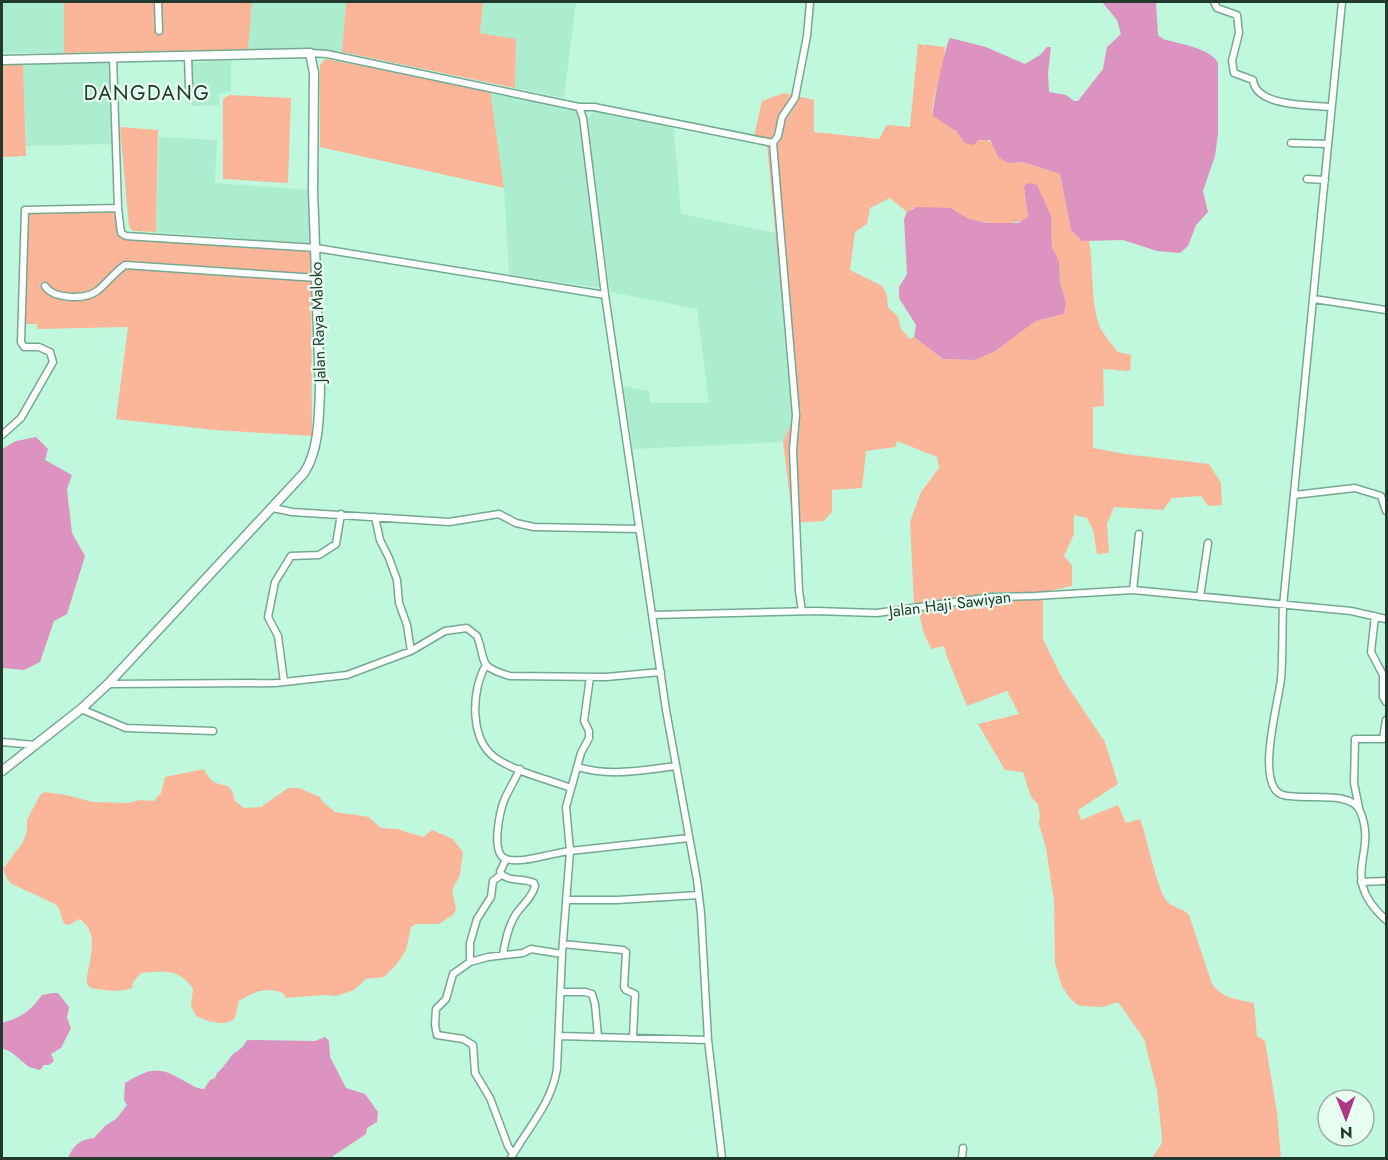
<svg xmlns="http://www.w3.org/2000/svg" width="1388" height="1160" font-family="Jost,sans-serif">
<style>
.built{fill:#adedcf}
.green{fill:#fbb598;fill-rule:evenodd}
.water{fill:#dd93bf}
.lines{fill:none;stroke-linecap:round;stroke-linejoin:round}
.street-casing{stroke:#74a990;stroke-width:9}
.secondary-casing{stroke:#74a990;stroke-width:11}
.street{stroke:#fff;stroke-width:6}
.secondary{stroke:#fff;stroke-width:8}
.labels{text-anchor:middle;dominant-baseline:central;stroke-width:4.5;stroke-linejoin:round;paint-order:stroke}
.street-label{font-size:16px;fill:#22392e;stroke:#e7fdf2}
.quarter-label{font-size:20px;letter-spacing:1.5px;fill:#22392e;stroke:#e7fdf2}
</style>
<rect width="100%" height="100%" fill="#c0f8dd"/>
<path class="built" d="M2 2H64V53H2Z
M252 2H346L342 52 313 49 248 50Z
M483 2H576L564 98 515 88 516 39 480 33Z
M231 60V91L219 94V105L192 106 190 63Z
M108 61 113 144 26 146 23 63Z
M490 90 572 107 578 112 601 288 509 275 504 188Z
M594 110 674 128 681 214 776 233 793 419 783 442 633 449 623 386 649 391 650 403H709L697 309 610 292 586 122Z
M159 137 217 140 215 183 310 190 312 244 156 232Z"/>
<path class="green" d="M64 2H252L248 50 64 53Z
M346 2H483L480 33 516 39 515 88 342 52Z
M918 44 945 47C944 70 934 90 932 113L956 131 965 143 987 139 994 146 996 154 1008 163 1023 162 1060 174 1071 230 1082 241H1089C1094 269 1090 298 1099 325 1103 335 1112 344 1118 352L1131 355 1130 371 1103 369 1104 406 1093 407V448L1125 454 1209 464 1221 483 1222 505 1208 506 1201 496 1172 498 1163 510 1114 507 1107 524 1109 553 1097 554 1093 530 1087 518 1074 515V534L1064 556 1072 565V586L1040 593 997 592 914 604 910 522 921 492 939 468 937 457 897 441 895 447 866 451 862 488 832 490V512L824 521 793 523 783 442 793 419 767 144 753 141 762 101 784 93 814 100V132L879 139 887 125 910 127ZM1024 188 1051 216 1052 247 1059 261 1060 282 1066 303 1064 314 1036 321 994 352 975 360 943 359 914 337 910 339 901 329 898 317 888 307 887 295 882 286 850 270 855 232 867 224 870 208 890 198 907 212 913 208C939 213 1008 234 1028 217Z
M325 59 490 90 504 188 320 147V65Z
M2 63H23L26 156 2 157Z
M229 95 291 98 288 183 223 179V99Z
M120 127 158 130 156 232 133 231 129 227Z
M28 210H120L122 237 311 251 312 436 215 430 116 419 128 327 37 329V324H25Z
M999 597 1043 599V639L1062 678 1105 742 1118 784 1078 810 1081 820 1118 805 1126 823 1140 819C1147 837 1157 889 1166 900 1172 908 1183 908 1189 915L1212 984C1223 999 1237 999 1254 1003L1257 1036 1265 1041 1277 1112 1281 1158H1152L1162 1143V1138L1157 1090 1144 1039 1118 1002 1102 1007 1081 1006 1076 1004 1069 997 1061 984 1055 963 1054 901 1046 848 1039 824 1040 815 1038 804 1031 797 1023 772 1005 770 978 724 1019 714 1007 691 967 706 947 657 944 646 931 649 923 631 918 608Z
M204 769C216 796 230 773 235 801L244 808 261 807 288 788H299L320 797 322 801 335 812 369 817 381 828 397 829 423 837 432 830 453 839 463 852 460 875 452 890 456 909 454 914 439 924H416L411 927 406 950 396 965 384 977 366 979 354 990 336 996 324 995 286 998 283 993C265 986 254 992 239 1001 237 1006 237 1013 235 1017 228 1029 205 1020 196 1016L191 1006 193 989C179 968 164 971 141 973L133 982 132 988C119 993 104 990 90 988L87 983V977C90 958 100 931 79 919L69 925 64 924 59 908 55 904 12 884 8 880 3 869 23 842 27 831V820L40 795 44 792 66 795 93 802 128 803 139 800 154 801 161 793 165 777Z"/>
<path class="water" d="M1102 2H1156L1158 35 1163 39C1179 44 1211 48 1218 63V134L1215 156 1203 191 1208 212 1196 225 1188 246 1180 253 1157 251 1123 240 1082 241 1071 230 1060 174 1023 162 1008 163 998 157 990 140H979L973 145 965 143 956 131 933 116C932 108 946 43 950 38L986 47 1025 64 1040 55 1047 47H1051L1048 73 1049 92 1066 95 1074 101H1078L1103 69 1107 47 1121 34 1117 20Z
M1030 183 1037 185 1051 216 1052 247 1059 261 1060 282 1066 303 1064 314 1036 321 994 352 975 360 943 359 914 337 916 325 899 298V287L907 274 904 219 907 212 917 207 950 208 969 219 986 223H1018L1028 217 1024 187 1026 184Z
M36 437 48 449 45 460 72 475 67 489 72 533 85 556 67 614 54 621 40 662 24 670 2 668V449L16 441Z
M53 993H58L69 1007 67 1018 71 1028 61 1048 51 1054 54 1061 49 1065H44L40 1070 29 1067 11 1052 2 1048V1023C21 1017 30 1012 42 995Z
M325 1037 329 1041 330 1057 346 1088 365 1094 378 1112 377 1122 367 1128 366 1134 333 1156 332 1158H68C74 1145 79 1140 94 1138L105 1126 116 1119 127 1105 124 1100 125 1083C152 1067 159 1066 186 1082 192 1085 197 1089 204 1089L210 1080 215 1078 217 1073C223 1068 225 1064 230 1058 235 1050 240 1053 247 1040L315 1041Z"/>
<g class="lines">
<defs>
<path id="street" d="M158 2 159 31
M1214 2 1217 8 1237 15 1239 33 1232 61 1234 73 1253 80C1256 107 1310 105 1331 107
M1342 2 1283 606C1282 630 1283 655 1281 679 1279 700 1254 787 1283 795 1303 801 1350 789 1360 811 1379 855 1337 875 1386 920
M310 53 327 54 579 107H594L773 143
M188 56 189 90
M113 58 118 208 121 233 126 236 316 248 605 295
M579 107 583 118 605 295 666 710 697 880 701 913 708 1040 722 1158
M1291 143 1328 144
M1307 179 1325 180
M45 286C53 299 85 300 97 291 107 283 114 273 125 265L317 278
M1314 299 1386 310
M2 435 21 418 53 362 50 352 39 347H24L21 342 25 210 118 208
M1294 495 1355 488 1381 496 1386 511
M273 508 292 512 449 522 499 514 516 523 534 527 639 529
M375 517 380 540 389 558 397 580 399 603 407 625 411 651
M1133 590 1139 534
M1200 597 1208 543
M802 611 799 591 793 450 796 415 773 143 778 136 782 117 795 98 807 36 810 2
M652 615 816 611 877 613 991 597 1035 596 1133 590 1351 611 1386 619
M1375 616 1371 652 1383 675V697L1386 702
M486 665C471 690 469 741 497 759 519 773 547 779 571 788
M284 682 278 636 268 617 275 582 291 556 319 555 336 544 341 514
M108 684 275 683 347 675 411 651 445 631 467 628 477 636C487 662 476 666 510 676L606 677 661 672
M81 709 126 728 213 731
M2 742 35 745
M578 767C610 777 644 770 676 766
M520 769C515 779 510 788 505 798 500 810 490 854 506 859 523 864 551 853 570 851L566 807 581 753 589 738V731L584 721 590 677
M1359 808 1354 783 1355 739H1383L1386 720
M1361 882 1386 881
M568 900H617L699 895
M563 944 623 950 626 952 624 987 626 990 635 994 633 1038
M503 955C505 941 508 926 516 914 523 904 532 898 535 886L534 883C523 877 507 883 500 872L506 859
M470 962V943L477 919 491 897 493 881 501 875
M561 992H585L592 994 595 1004 598 1037
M559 1036 708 1040
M513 1154 508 1146 490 1098 475 1073 473 1045 463 1039 437 1035 435 1025 436 1009 446 999 453 974 470 962 488 957 523 953 531 949 562 954
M511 1158C528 1127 551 1105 557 1069L562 954 570 851 689 838
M962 1158 963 1148"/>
<path id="secondary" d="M2 60 310 53 314 73 313 190 320 390C319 416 319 451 304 473L108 684 81 709 2 771"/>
</defs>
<use href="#street" class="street-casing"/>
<use href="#secondary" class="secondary-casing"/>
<use href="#street" class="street"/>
<use href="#secondary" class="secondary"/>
</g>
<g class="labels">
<g class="street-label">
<text transform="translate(318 322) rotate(-92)">Jalan Raya Maloko</text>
<text transform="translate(950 604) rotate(-7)">Jalan Haji Sawiyan</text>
</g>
<g class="quarter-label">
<text x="147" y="93">DANGDANG</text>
</g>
</g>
<rect width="1388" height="1160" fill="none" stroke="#22392e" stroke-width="6"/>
<g transform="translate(1346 1118) rotate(179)"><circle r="28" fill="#e7fdf2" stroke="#98afa4" stroke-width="1.5"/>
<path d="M0-4.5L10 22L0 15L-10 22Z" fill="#b03688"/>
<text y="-9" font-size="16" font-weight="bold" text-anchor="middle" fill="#22392e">N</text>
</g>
</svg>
